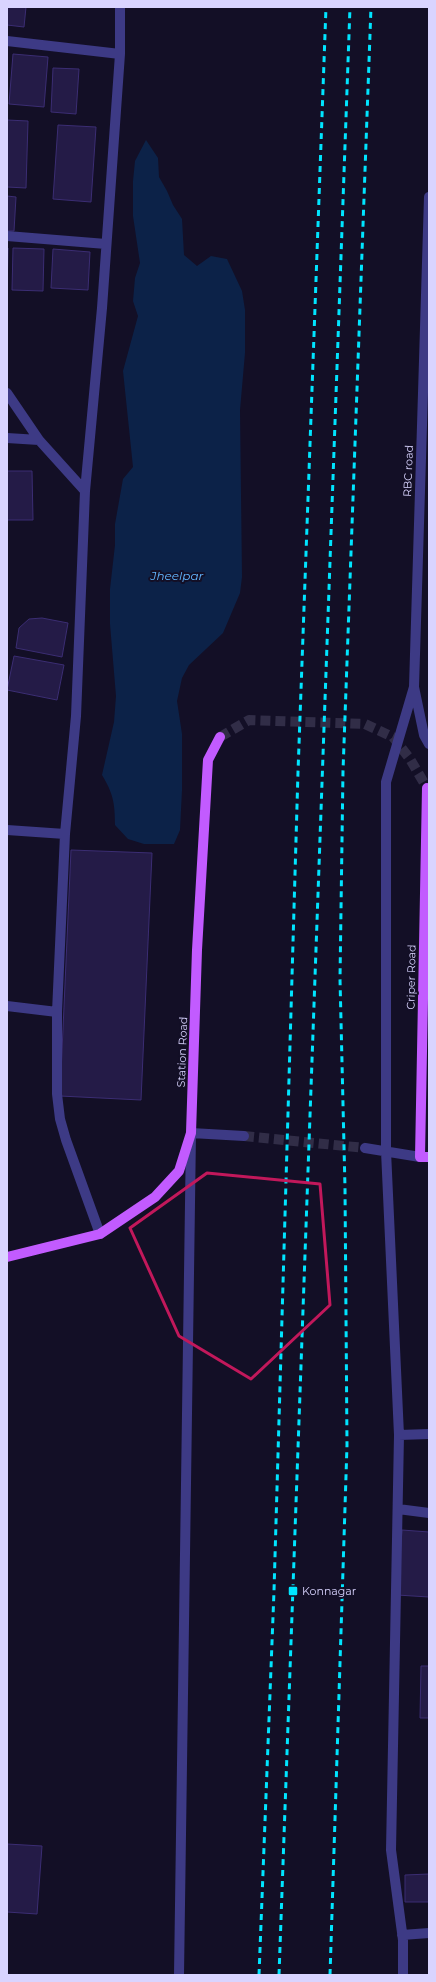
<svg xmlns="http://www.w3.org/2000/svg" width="436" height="1982" font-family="Montserrat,sans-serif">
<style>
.water{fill:#0c2248}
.building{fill:#241b47;stroke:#3b2d73}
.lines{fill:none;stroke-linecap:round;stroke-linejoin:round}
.minor-tunnel{stroke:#312d47;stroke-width:10;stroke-dasharray:10 5;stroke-linecap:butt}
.major-tunnel{stroke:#312d47;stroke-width:10;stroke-dasharray:10 5;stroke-linecap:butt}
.minor{stroke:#3d3a85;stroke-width:10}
.major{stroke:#c25bff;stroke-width:10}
.rail{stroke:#00e5ff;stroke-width:3;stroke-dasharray:6 5;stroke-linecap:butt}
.marked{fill:none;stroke:#c2185b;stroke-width:3;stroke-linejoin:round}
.poi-dot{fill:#00e5ff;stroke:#130f26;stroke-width:1.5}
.labels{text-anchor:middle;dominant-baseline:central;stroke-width:4;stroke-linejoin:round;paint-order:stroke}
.street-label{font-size:11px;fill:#d9d4ff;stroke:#130f26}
.poi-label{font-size:11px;fill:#d9d4ff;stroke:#130f26;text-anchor:start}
.water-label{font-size:12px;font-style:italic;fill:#62b6ff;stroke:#130f26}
</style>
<rect width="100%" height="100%" fill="#130f26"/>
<path class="water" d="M146 140 158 158 159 177 167 191 173 205 182 219 184 255 197 266 211 256 227 259 242 291 245 310V353L240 410 242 577 240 593 223 633 189 665 182 678 177 701 182 734V790L180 830 174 844H144L128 839 115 825C115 803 113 793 102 775L114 722 116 696 110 624V589L115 545V524L123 479 133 467 123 371 138 316 133 301 135 278 140 263 133 216V181L135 161Z"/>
<path class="building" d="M7 7H26L24 27 7 25Z
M13 54 48 57 44 107 9 104Z
M53 68 79 69 76 114 51 112Z
M7 120 28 121 26 188 7 187Z
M58 125 96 127 91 202 53 199Z
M7 196 16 197 14 231H7Z
M7 248H8L7 295Z
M13 248 44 249 43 291 12 290Z
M53 249 90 252 88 290 51 288Z
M7 471H32L33 520H7Z
M42 618 68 623 62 657 16 648 19 628 29 619Z
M14 656 64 665 57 700 7 690Z
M71 850 152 853 141 1100 60 1096Z
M402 1530 429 1532V1597L397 1595Z
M421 1666H429V1718H420Z
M7 1844 42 1846 37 1914 7 1912Z
M429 1874V1902H405V1875Z"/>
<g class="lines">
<path class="minor-tunnel" d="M244 1136 365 1148"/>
<path class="major-tunnel" d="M220 737 249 720 365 724 393 737 410 759 427 788"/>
<path class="minor" d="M7 41 120 54V7
M429 197 414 687 424 735 429 744
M7 236 106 244
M7 393 39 440 85 491
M7 438 39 440
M7 830 65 834 57 1012V1094L60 1119 66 1140 100 1234
M65 834 76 716 85 491 102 308 120 54
M7 1006 57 1012
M365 1148 420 1157
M399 1435 429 1434
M398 1509 429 1513
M402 1935 429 1933
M179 1975 191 1133 244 1136
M403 1975V1940L391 1850 399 1435 386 1151V782L414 687"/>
<path class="major" d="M427 788 420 1157H429
M7 1257 100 1234 155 1197 179 1171 191 1133 197 950 208 760 220 737"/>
<path class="rail" d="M259 1975 274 1591 298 772 326 7
M279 1975 350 7
M330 1975 347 1445 345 1188 340 979 343 771 371 7"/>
</g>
<path class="marked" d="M207 1173 320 1184 330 1305 251 1379 179 1336 130 1228Z"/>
<rect class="poi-dot" x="288" y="1586" width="10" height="10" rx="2"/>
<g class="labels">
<g class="street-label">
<text transform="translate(408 471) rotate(-88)">RBC road</text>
<text transform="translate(411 977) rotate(-89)">Criper Road</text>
<text transform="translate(182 1052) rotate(-88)">Station Road</text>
</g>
<g class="poi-label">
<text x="302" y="1591">Konnagar</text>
</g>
<g class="water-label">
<text x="177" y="575">Jheelpar</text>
</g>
</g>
<rect width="436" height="1982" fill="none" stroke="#d9d4ff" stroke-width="16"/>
</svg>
